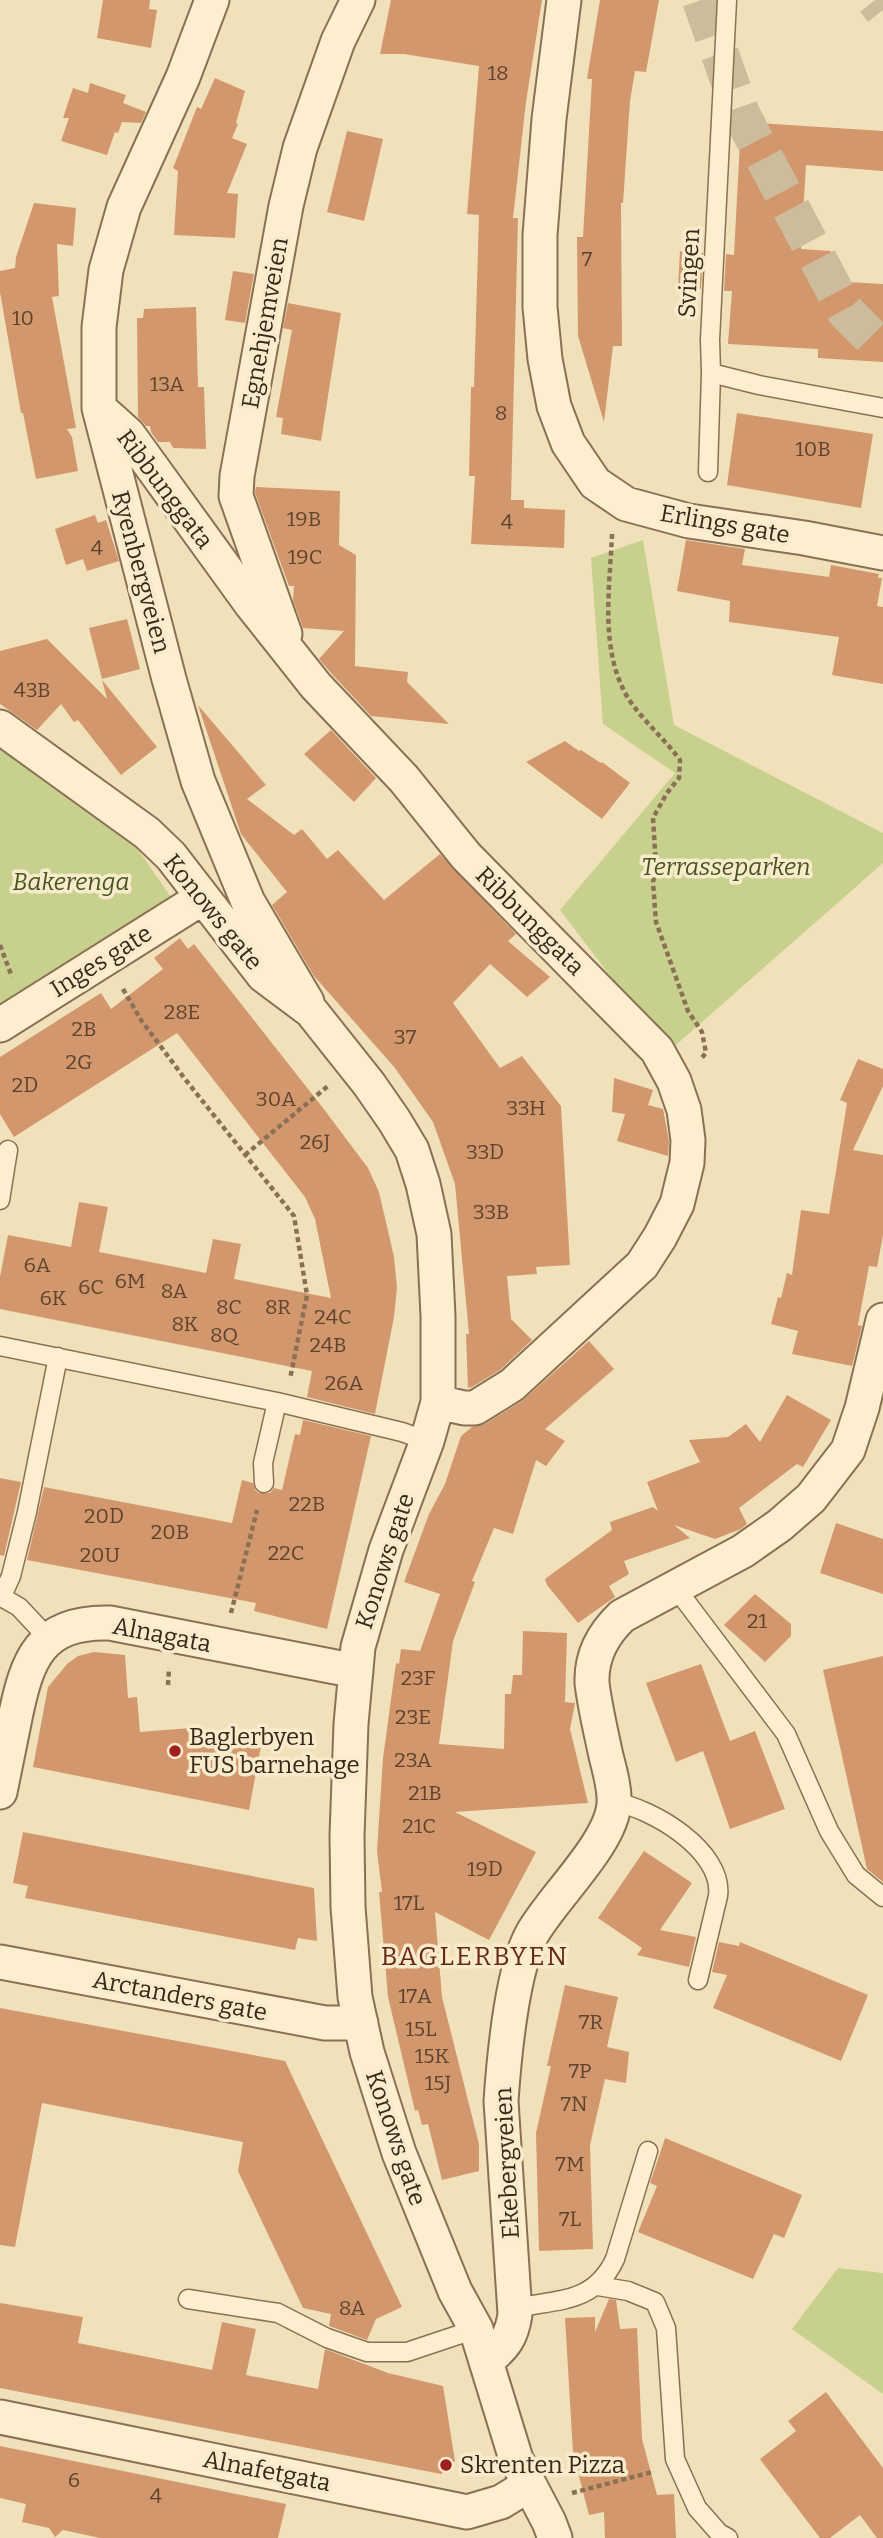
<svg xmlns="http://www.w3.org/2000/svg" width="883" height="2538" font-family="Bitter,serif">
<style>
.green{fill:#c8d08e}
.building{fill:#d3976d}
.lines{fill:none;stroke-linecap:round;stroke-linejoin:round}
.trunk-tunnel{stroke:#ccbc9b;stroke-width:38;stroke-dasharray:38 19;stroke-linecap:butt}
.service-casing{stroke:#8a7054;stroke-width:21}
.minor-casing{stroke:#8a7054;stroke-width:37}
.path{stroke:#8a7054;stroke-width:4.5;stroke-dasharray:5 3.5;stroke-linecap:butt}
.service{stroke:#fceece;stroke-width:18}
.minor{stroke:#fceece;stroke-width:33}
.poi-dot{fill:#9d1f20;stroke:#f8ebcb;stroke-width:2.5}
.labels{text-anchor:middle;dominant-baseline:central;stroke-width:7;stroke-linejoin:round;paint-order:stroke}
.number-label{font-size:21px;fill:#5e442f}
.street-label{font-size:24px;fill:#37281a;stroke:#f8ebcb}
.park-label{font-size:24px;font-style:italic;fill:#48551f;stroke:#f8ebcb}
.poi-label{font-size:24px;fill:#37281a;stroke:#f8ebcb;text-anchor:start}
.neighbourhood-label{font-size:26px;letter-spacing:2px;fill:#672716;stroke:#f8ebcb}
</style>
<rect width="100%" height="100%" fill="#f1e1bb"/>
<path class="green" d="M643 540 674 725 883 833V863L668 1052 560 910 675 773 603 724 591 558Z
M0 745 130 838 173 900 26 994 0 1005Z
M838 2268 883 2273V2394L792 2329Z"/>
<path class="building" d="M103 0H150L149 9 157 10 151 48 97 38Z
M391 0H542L526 102 513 218H518L511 500H524V508L565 510 564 548 471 544 475 476H469L471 387H474L479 215 467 214 479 66 404 54H380Z
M600 0H659L646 72 635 71 630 101 623 203H621L622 346H613L604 422 578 336 577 237H583L592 79H587Z
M215 78 245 91 236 123 238 124 232 138 247 144 227 193 238 194 235 238 174 235 178 171 173 168 197 107 201 109Z
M90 83 126 95 123 103 146 112 141 123 122 122 118 133 115 132 107 155 61 141 69 118H63L73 88 88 93Z
M741 122 883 131V171L806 165 801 249 831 251 829 281 883 284V362L818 358V349L728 344 732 291H724L726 254 734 255Z
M347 131 383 139 364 221 327 212Z
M34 203 76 208 73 246 57 244 59 296 52 297 76 428 67 429 72 437 78 471 36 479 23 413H21L0 292V271L15 268 16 257Z
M680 251 703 253 701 289 678 288Z
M233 271 254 274 245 323 225 320Z
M288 303 341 313 321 441 281 434 283 418 276 417 292 330 283 328Z
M196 307 198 387H204L206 449 173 448 170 442H158L151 432 150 426H146L138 417 137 318H143L144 309Z
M737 413 873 434 861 508 727 485Z
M256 487 340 491 339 545 356 555 355 666 408 672 407 682 449 724 371 716 331 673 319 659 344 631 303 628 293 600 294 586H289L255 493Z
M95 515 98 523 106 520 119 561 87 571 83 559 66 565 55 529Z
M686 540 745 549 742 565 829 577 831 565 879 574 878 578H882L877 606 883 607V684L832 675 839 637 729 622 730 601 677 591Z
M127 619 140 669 102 679 89 628Z
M47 639 107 699 102 680 157 747 121 775 78 720 74 722 61 704 37 730 0 704V651Z
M198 705 266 785 247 799 294 835 302 829 327 859 338 850 384 900 440 854 516 934 508 941 550 977 527 997 490 964 453 1003 500 1068 522 1056 561 1106 570 1265 536 1267 537 1274 507 1276 511 1319 532 1340 500 1370 472 1387 468 1388 466 1334H469L455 1184 433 1122 395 1068 314 976 272 905 287 892 241 834Z
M331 730 376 778 354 802 304 754Z
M565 741 579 751 581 750 601 763 602 762 630 783 602 819 526 762Z
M180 938 188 949 194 944 323 1108 368 1168 379 1192 394 1257 397 1287 394 1317 375 1414 307 1397 312 1371 0 1309V1277L8 1235 71 1247 79 1202 108 1207 99 1252 206 1273 213 1239 241 1244 234 1279 331 1298 315 1219 305 1197 177 1033 14 1137 0 1114V1057L101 993 111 1009 163 969 154 958Z
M858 1059 883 1069V1086L853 1150 883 1155V1235L877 1267 869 1266 858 1325 862 1326 852 1366 792 1354 798 1331 771 1324 778 1297 781 1298 787 1273 792 1275 801 1210 829 1214 847 1103 840 1100Z
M614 1078 653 1090 648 1105 663 1109 669 1141 668 1156 617 1141 625 1114 612 1112Z
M589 1341 614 1369 545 1429 565 1441 546 1466 536 1460 513 1534 494 1528 472 1581 475 1582 453 1641 439 1744 504 1749 505 1694H511L513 1675H522L523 1631 567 1633 565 1702 575 1703 570 1729 588 1803 455 1812 536 1852 489 1940 435 1912 442 1997 479 2144V2171L442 2180 428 2124 422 2125 418 2110 415 2111 388 1997 379 1892H382L377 1851 383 1758 396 1663 399 1664 401 1649 420 1651 440 1594 404 1582 429 1514 445 1484 461 1436 472 1427 485 1424 522 1401Z
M787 1395 831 1420 803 1467 797 1464 739 1508 747 1524 741 1529 715 1539 674 1525 690 1538 624 1561 629 1574 609 1586 615 1597 578 1623 547 1585 545 1579 612 1530 610 1522 653 1507 658 1511 647 1482 700 1462 689 1440 728 1437 746 1424 760 1442Z
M303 1420 371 1436 327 1629 254 1611 256 1603 27 1560 44 1487 232 1523 242 1480 253 1483 255 1490 259 1493H270L274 1488 282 1490 295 1434 300 1435Z
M0 1478 21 1482 4 1556 0 1555Z
M836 1523 883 1539V1594L820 1573Z
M755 1594 791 1624V1636L765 1662 724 1625Z
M94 1652 125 1655 128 1698 137 1697 140 1732 203 1727 204 1746 262 1741 249 1810 33 1767 48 1687 67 1664 78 1656Z
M883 1656V1882L867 1869 823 1670Z
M701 1664 730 1741 755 1731 785 1809 730 1829 703 1751 676 1762 646 1683Z
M23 1832 314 1888 317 1941 298 1938 295 1950 25 1898 28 1886 13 1883Z
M644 1851 692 1883 660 1930 696 1937 689 1967 637 1955 642 1948 598 1918Z
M719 1942 739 1946 740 1942 868 1995 841 2061 713 2008 727 1975 712 1972Z
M565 1985 618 1997 607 2047 629 2052 626 2083 605 2079 590 2145 593 2249 539 2251 536 2133 551 2066H547Z
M0 2008 285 2061 402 2307 376 2319 367 2340 329 2326 331 2314 303 2308 238 2171 243 2142 42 2103 15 2247 0 2245Z
M665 2138 802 2195 784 2238 774 2234 753 2279 638 2232 657 2186 650 2183Z
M609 2299 616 2300 620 2329 637 2328 642 2439 657 2495 674 2494 676 2538H605L604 2512 589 2515 573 2453 565 2318 595 2317V2332Z
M0 2303 83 2317 78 2343 212 2370 222 2322 256 2329 246 2375 318 2389 325 2349 388 2373 443 2386 455 2461 441 2474 0 2388Z
M826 2392 883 2468V2538H877L860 2515 830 2538H820L760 2459 796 2431 788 2421Z
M0 2446 286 2504 278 2538H100L63 2530 55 2537 49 2528 22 2522 26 2504 0 2498Z"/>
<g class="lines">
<path class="trunk-tunnel" d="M701 0 741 114 846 312 883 349
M875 0 883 10"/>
<defs>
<path id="service" d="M727 0 710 340 711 373 759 385 883 408
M708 472 711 373
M0 1200 8 1150
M0 1346 277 1402 402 1432 427 1441
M264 1483 263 1463 277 1402
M675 1587 786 1734 829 1831 856 1875 883 1897
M0 1596 19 1607 49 1639
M2 1596 11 1576 27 1512 58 1357
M614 1802C652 1808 724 1851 718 1896L698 1980
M598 2286 628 2291 655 2302 666 2328 675 2459 697 2508 719 2533 728 2538
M188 2299 278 2313 327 2338 367 2352H407L476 2329
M515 2308C558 2299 594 2304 615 2259L648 2151"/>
<path id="minor" d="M212 0 183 77 124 207 106 270 99 327V408L169 679 198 781 248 902 307 1002
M564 0 549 119 540 235V307L545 359 554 406 568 443 595 483 626 504 689 521 804 538 883 553
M99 408 128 434 251 604 316 686 404 779 466 856 657 1050 674 1081 684 1110 688 1140 687 1163 677 1204 660 1237 642 1265 512 1385 475 1408H464L438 1402
M285 634 236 496 237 476 286 206 300 148 338 41 358 0
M0 727 147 833 171 856 263 975 311 1011 369 1084 394 1120 412 1150 423 1184 434 1234 438 1316V1402L427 1441 386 1550 358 1647 351 1724 347 1836 348 1907 355 1997 367 2052 399 2153 455 2291 476 2329 516 2459 549 2522 555 2538
M0 1025 202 898
M0 1792C5 1768 10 1743 15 1718 27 1659 40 1621 110 1623L356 1671
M0 1962 325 2023H361
M486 2361C504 2347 512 2337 515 2314L501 2101C504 2058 512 1970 532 1934 552 1898 611 1844 614 1804 615 1789 610 1771 606 1756 601 1732 595 1708 592 1683 591 1656 603 1634 622 1616L743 1551 780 1525 811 1498 848 1450 862 1408 883 1320
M0 2417 467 2512 501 2502 529 2485"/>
</defs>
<use href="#service" class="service-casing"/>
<use href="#minor" class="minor-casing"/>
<path class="path" d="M612 534C610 587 599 650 628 698 643 721 664 738 680 760L679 778 667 793 653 818 656 868 653 882 656 922 688 1011 702 1032 706 1053 700 1060
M0 945 12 977
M123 989 141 1020 185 1079 294 1216 307 1295 290 1379
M245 1155 328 1086
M231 1613 257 1510
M168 1685 169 1668
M572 2493 652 2472"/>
<use href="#service" class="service"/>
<use href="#minor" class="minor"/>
</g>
<g class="poi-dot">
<circle cx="175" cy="1751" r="7"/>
<circle cx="446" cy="2465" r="7"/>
</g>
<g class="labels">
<g class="number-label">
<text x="498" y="73">18</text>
<text x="587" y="259">7</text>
<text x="23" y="318">10</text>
<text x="167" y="384">13A</text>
<text x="501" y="413">8</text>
<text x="813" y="449">10B</text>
<text x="304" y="519">19B</text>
<text x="507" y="522">4</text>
<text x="97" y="548">4</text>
<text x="305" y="557">19C</text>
<text x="32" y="690">43B</text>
<text x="182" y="1012">28E</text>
<text x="84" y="1029">2B</text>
<text x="405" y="1037">37</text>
<text x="79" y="1062">2G</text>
<text x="25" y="1085">2D</text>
<text x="276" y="1099">30A</text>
<text x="526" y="1108">33H</text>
<text x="315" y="1142">26J</text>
<text x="485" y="1152">33D</text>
<text x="491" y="1212">33B</text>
<text x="37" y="1265">6A</text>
<text x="130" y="1281">6M</text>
<text x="91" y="1287">6C</text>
<text x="174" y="1291">8A</text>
<text x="53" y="1298">6K</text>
<text x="229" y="1307">8C</text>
<text x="278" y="1307">8R</text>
<text x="333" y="1317">24C</text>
<text x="185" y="1324">8K</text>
<text x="224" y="1335">8Q</text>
<text x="328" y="1345">24B</text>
<text x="344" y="1383">26A</text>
<text x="307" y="1504">22B</text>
<text x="104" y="1516">20D</text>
<text x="170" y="1532">20B</text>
<text x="286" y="1553">22C</text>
<text x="100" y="1555">20U</text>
<text x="757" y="1621">21</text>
<text x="418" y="1678">23F</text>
<text x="413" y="1717">23E</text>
<text x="413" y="1760">23A</text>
<text x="425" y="1793">21B</text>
<text x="419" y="1826">21C</text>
<text x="485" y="1869">19D</text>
<text x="409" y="1903">17L</text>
<text x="415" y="1996">17A</text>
<text x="591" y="2022">7R</text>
<text x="421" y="2029">15L</text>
<text x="432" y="2056">15K</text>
<text x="580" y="2071">7P</text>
<text x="438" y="2083">15J</text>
<text x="574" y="2104">7N</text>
<text x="570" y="2164">7M</text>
<text x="570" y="2219">7L</text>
<text x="352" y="2308">8A</text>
<text x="74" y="2480">6</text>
<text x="156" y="2496">4</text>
</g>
<g class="street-label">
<text transform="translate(689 273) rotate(-87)">Svingen</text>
<text transform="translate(265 323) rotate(-80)">Egnehjemveien</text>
<text transform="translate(165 489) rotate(53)">Ribbunggata</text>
<text transform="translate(725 524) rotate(10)">Erlings gate</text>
<text transform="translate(141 572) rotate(75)">Ryenbergveien</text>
<text transform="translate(213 912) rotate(51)">Konows gate</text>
<text transform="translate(530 921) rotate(45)">Ribbunggata</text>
<text transform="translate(101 961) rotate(-32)">Inges gate</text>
<text transform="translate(385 1561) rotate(-72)">Konows gate</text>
<text transform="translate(162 1635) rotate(11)">Alnagata</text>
<text transform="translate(180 1996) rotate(11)">Arctanders gate</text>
<text transform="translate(396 2138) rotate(71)">Konows gate</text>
<text transform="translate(507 2163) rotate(-93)">Ekebergveien</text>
<text transform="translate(267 2471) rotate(11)">Alnafetgata</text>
</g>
<g class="park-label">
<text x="726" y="867">Terrasseparken</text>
<text x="71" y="882">Bakerenga</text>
</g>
<g class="poi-label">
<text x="189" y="1737">Baglerbyen<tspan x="189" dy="28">FUS barnehage</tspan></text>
<text x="460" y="2465">Skrenten Pizza</text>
</g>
<g class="neighbourhood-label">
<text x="475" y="1956">BAGLERBYEN</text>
</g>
</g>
</svg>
